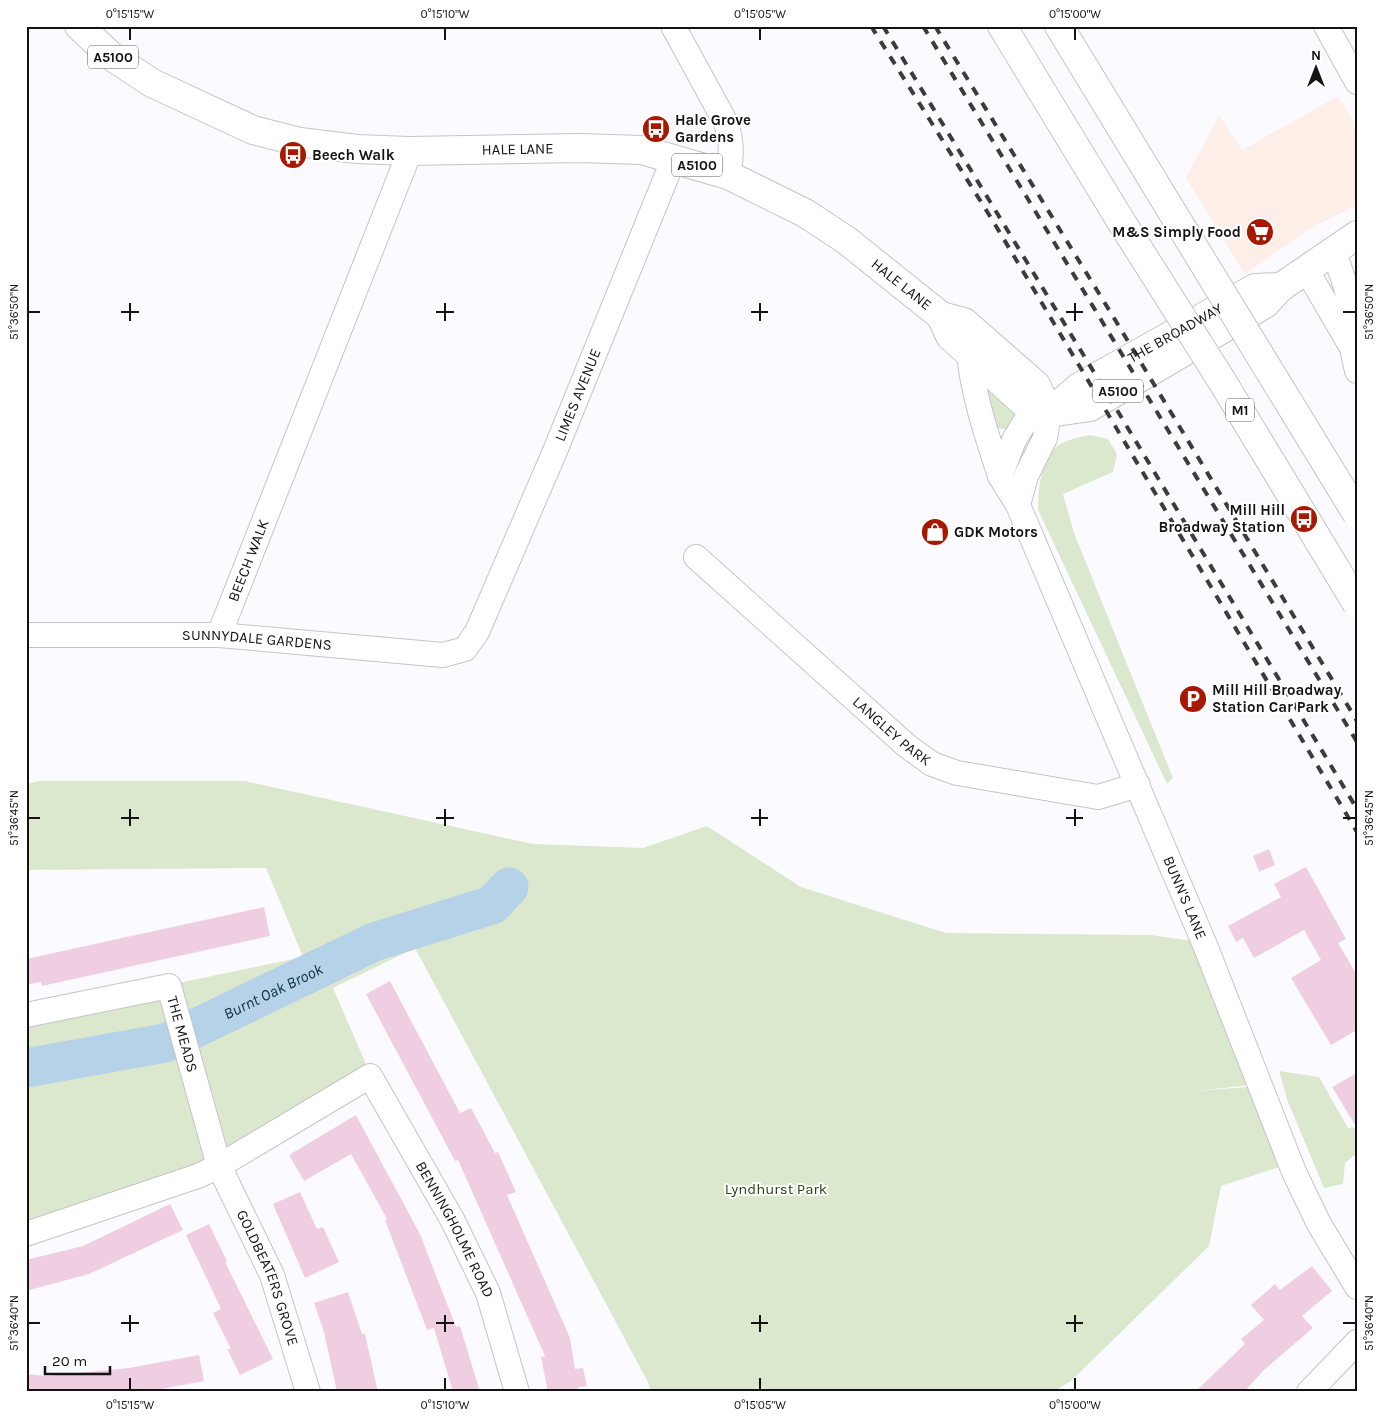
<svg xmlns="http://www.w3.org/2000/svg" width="1383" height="1418" font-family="Karla,sans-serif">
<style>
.commercial{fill:#fdeee8}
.green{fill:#dbe8ce}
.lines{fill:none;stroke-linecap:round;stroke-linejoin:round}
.river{stroke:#b5d2e9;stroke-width:39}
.building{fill:#f0cee1}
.minor-casing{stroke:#c4c4c9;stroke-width:26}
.major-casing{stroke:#c4c4c9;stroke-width:30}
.highway-casing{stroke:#c4c4c9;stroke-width:30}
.minor{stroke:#fff;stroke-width:24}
.major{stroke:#fff;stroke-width:28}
.highway{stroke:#fff;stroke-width:28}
.rail{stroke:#3c3c3e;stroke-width:4;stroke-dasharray:9 9;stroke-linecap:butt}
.highway-bridge-casing{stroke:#c4c4c9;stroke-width:30;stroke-linecap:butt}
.highway-bridge{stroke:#fff;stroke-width:28}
.ticks{fill:none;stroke:#131314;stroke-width:2}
.labels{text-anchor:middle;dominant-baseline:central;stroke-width:4;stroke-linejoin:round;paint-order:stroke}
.shield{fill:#fff;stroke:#5a5a5a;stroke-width:1}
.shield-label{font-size:14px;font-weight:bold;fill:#131314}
.poi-label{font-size:15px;font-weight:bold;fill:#131314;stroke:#fff;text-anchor:start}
.street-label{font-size:15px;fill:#131314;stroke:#fff}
.park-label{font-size:15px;fill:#2e4214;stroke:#fff}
.water-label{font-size:16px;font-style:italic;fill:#0a2f47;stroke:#fff}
.neatline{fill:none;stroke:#131314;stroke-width:2}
.ticks-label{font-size:12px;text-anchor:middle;fill:#131314}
</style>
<rect width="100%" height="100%" fill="#fbfbff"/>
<path class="commercial" d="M1338 96 1357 127V205L1309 229 1245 274 1186 178 1219 115 1242 150Z"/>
<path class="green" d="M982 381 1014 409 1015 417 1008 430 993 427Z
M1090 435 1108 439 1117 454 1113 472 1063 494 1074 533 1173 778 1167 784 1038 510C1038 490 1040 463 1056 447 1064 440 1080 437 1090 435Z
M39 781H245L533 844 643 848 707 826 801 887 946 933 1151 935 1199 942 1259 1084 1196 1091 1260 1086 1291 1163 1221 1186 1209 1246 1071 1381 1053 1392H650L649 1384 415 948 333 988 372 1078 219 1166 26 1234V1015L303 957 266 868 26 870V784Z
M1279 1071 1319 1077 1348 1128 1357 1127V1153L1345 1163 1343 1184 1324 1188 1288 1102Z"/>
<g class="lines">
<path class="river" id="s1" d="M26 1068 165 1043 374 942 492 905 509 887"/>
</g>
<path class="building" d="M1269 849 1275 865 1259 872 1253 856Z
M1306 867 1346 939 1338 943 1357 975V1030L1331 1045 1291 978 1321 960 1304 930 1254 958 1243 938 1236 942 1228 926 1281 897 1274 884Z
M264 907 270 936 42 986 41 982 26 985V959Z
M390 981 460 1113 471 1108 495 1153 498 1152 516 1192 507 1195 570 1338 575 1369 583 1368 587 1386 577 1388 578 1392H548L541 1357 545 1356 458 1160 455 1161 366 994Z
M1357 1073V1128L1332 1087Z
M356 1115 420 1234 456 1327 460 1326 480 1392H453L434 1328 427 1330 385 1220 387 1219 351 1154 304 1181 289 1155Z
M300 1192 317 1229 323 1227 339 1262 305 1278 273 1204Z
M170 1204 183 1230 89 1274 26 1291V1260L83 1246Z
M209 1224 227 1261 225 1262 273 1359 240 1375 227 1349H231L213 1313 221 1309 186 1235Z
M1312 1266 1332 1291 1302 1316 1313 1328 1264 1370 1244 1392H1195L1245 1344 1241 1339 1264 1320 1251 1305 1275 1284 1280 1290Z
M348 1292 362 1334H365L378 1392H337L324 1332 314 1303Z
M199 1355 204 1381 147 1392H26V1374L47 1376 129 1368Z"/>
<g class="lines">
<defs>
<g id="minor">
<path d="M673 26 726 123C732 141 732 156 728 175"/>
<path d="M1326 26 1357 82"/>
<path d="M1333 251C1345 281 1357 316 1352 348"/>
<path d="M1306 269 1352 348 1357 371"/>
<path d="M969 354C973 395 987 436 1000 476"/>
<path id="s2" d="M1018 505 1026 476 1045 438 1049 413 1025 422 1014 440 1000 476 1018 505 1205 945 1294 1172 1319 1224 1357 1287"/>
<path id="s3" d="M696 557 907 746 932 764 957 773 1098 797 1138 785"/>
<path id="s4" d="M26 635H219L443 655 465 649 477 632 555 451 674 158"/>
<path id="s5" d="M219 635 410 151"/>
<path id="s6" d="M26 1015 169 986 219 1166 272 1275 308 1392"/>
<path id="s7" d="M26 1234 198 1176 219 1166 370 1076 453 1221 488 1293 517 1392"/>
<path d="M1309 1392 1357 1342"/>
</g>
<g id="major">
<path id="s8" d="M79 26 111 56 152 83 253 130 300 142 357 149 409 151 579 148 642 150 728 175 805 213 846 240 941 316 950 336 1024 403 1049 413 1090 407 1265 304 1281 287 1357 235"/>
<path d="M941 316 964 322 1036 385 1049 413"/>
<path id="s9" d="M1049 413 1079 387 1255 288 1280 287"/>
</g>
<path id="highway" d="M1002 26 1119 218
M1059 26 1160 192"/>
</defs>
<use href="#minor" class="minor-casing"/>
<use href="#major" class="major-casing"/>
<use href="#highway" class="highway-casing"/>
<use href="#minor" class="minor"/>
<use href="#major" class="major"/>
<use href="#highway" class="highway"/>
<path class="rail" d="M871 26 993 221 1357 832
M883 26 1117 410 1357 809
M923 26 1357 742
M935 26 1114 318 1357 721"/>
<defs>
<path id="highway-bridge" d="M1160 192 1357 514
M1119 218 1222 381 1357 604"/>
</defs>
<use href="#highway-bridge" class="highway-bridge-casing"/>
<use href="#highway-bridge" class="highway-bridge"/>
</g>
<path class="ticks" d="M130 28V40M445 28V40M760 28V40M1075 28V40M130 303V321M445 303V321M760 303V321M1075 303V321M28 312H40M121 312H139M436 312H454M751 312H768M1066 312H1083M1343 312H1356M130 809V826M445 809V826M760 809V826M1075 809V826M28 818H40M121 818H139M436 818H454M751 818H768M1066 818H1083M1343 818H1356M130 1315V1332M445 1315V1332M760 1315V1332M1075 1315V1332M28 1323H40M121 1323H139M436 1323H454M751 1323H768M1066 1323H1083M1343 1323H1356M130 1378V1390M445 1378V1390M760 1378V1390M1075 1378V1390"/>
<defs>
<symbol id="bus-disc" viewBox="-11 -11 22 22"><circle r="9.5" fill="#a81800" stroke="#fff"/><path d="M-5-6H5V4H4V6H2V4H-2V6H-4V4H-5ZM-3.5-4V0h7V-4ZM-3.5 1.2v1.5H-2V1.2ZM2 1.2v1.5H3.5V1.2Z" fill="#fff"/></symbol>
<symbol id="supermarket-disc" viewBox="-11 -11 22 22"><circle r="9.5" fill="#a81800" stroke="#fff"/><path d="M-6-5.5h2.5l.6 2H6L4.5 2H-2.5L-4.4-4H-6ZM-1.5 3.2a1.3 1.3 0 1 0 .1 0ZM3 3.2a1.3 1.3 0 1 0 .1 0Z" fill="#fff"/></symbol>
<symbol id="shop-disc" viewBox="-11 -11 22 22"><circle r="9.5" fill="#a81800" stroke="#fff"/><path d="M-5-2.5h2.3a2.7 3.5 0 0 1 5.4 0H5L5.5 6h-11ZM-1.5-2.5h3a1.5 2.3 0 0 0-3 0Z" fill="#fff"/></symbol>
<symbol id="parking-disc" viewBox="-11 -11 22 22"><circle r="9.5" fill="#a81800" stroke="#fff"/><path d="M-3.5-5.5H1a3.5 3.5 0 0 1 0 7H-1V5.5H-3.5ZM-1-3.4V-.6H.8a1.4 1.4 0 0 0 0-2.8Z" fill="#fff"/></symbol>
</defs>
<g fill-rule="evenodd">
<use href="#bus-disc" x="640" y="113" width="32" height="32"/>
<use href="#bus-disc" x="277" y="139" width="32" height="32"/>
<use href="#supermarket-disc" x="1244" y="216" width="32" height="32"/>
<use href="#bus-disc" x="1288" y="503" width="32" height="32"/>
<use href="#shop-disc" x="919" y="516" width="32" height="32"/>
<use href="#parking-disc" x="1177" y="683" width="32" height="32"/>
</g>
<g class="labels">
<g class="shield">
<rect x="88" y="45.5" width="50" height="23" rx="4"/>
<rect x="672" y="153.5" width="50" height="23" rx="4"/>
<rect x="1093" y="379.5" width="50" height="23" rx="4"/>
<rect x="1226" y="398.5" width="28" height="23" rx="4"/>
</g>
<g class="shield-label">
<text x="113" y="57">A5100</text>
<text x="697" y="165">A5100</text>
<text x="1118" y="391">A5100</text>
<text x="1240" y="410">M1</text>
</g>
<g class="poi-label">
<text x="675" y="120">Hale Grove<tspan x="675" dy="17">Gardens</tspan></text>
<text x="312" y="155">Beech Walk</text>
<text x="1241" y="232" text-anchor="end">M&amp;S Simply Food</text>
<text x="1285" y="510" text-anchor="end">Mill Hill<tspan x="1285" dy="17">Broadway Station</tspan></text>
<text x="954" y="532">GDK Motors</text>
<text x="1212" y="690">Mill Hill Broadway<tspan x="1212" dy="17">Station Car Park</tspan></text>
</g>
<g class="street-label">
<text stroke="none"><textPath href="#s8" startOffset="471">HALE LANE</textPath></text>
<text stroke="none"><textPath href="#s8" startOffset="891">HALE LANE</textPath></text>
<text stroke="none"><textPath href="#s9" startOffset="150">THE BROADWAY</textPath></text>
<text stroke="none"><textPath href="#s4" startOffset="719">LIMES AVENUE</textPath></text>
<text stroke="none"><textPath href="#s5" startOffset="80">BEECH WALK</textPath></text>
<text stroke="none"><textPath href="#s4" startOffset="231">SUNNYDALE GARDENS</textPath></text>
<text stroke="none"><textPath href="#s3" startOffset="262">LANGLEY PARK</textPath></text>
<text stroke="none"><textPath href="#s2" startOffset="644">BUNN'S LANE</textPath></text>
<text stroke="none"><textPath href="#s6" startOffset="196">THE MEADS</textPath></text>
<text stroke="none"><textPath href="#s7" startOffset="556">BENNINGHOLME ROAD</textPath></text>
<text stroke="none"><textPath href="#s6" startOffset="455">GOLDBEATERS GROVE</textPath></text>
</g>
<g class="park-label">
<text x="776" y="1189">Lyndhurst Park</text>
</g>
<g class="water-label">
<text stroke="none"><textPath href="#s1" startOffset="261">Burnt Oak Brook</textPath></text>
</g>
</g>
<rect width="1383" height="1418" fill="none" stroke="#ffffff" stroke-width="55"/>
<g transform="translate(1316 68)" stroke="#ffffff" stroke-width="4" paint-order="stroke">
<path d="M0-4L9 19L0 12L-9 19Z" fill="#131314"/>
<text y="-8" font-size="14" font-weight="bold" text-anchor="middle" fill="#131314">N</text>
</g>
<path d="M45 1366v8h65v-8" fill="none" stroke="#131314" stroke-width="2.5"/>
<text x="52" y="1366" font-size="15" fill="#131314" stroke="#ffffff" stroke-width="4" paint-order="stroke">20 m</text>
<rect x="28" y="28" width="1328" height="1362" class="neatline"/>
<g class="ticks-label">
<text x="130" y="18">0°15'15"W</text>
<text x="445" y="18">0°15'10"W</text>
<text x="760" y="18">0°15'05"W</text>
<text x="1075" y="18">0°15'00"W</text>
<text transform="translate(14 312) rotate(-90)" y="4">51°36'50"N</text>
<text transform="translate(1369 312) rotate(-90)" y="4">51°36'50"N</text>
<text transform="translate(14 818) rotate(-90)" y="4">51°36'45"N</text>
<text transform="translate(1369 818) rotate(-90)" y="4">51°36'45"N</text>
<text transform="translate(14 1323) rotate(-90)" y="4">51°36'40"N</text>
<text transform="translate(1369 1323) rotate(-90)" y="4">51°36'40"N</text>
<text x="130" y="1409">0°15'15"W</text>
<text x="445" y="1409">0°15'10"W</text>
<text x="760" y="1409">0°15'05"W</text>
<text x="1075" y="1409">0°15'00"W</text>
</g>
</svg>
